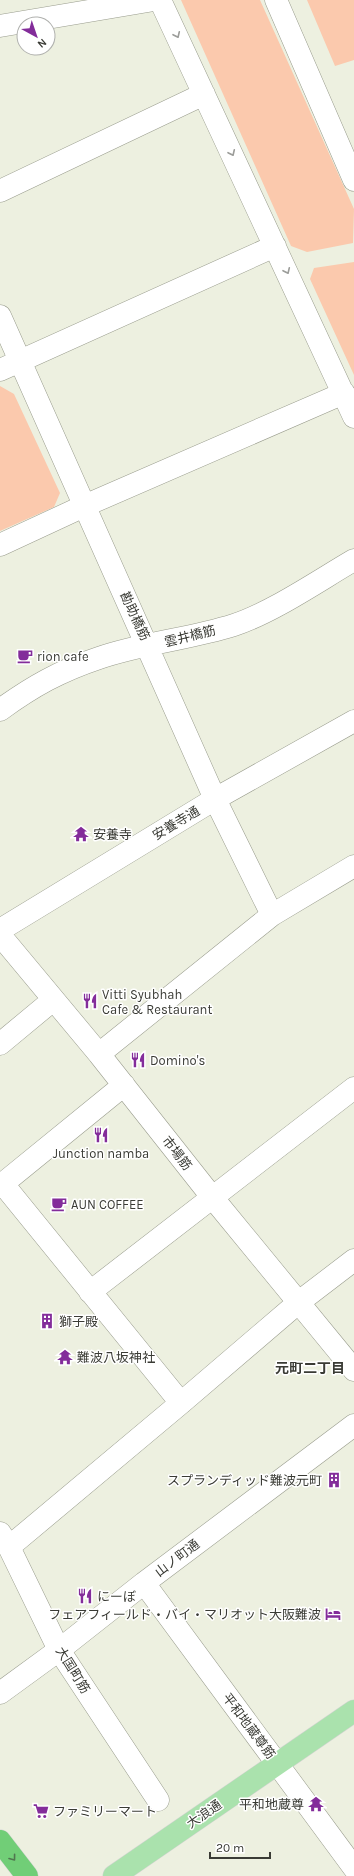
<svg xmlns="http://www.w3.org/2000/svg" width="354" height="1876" font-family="Karla,'Noto Sans JP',sans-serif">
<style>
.green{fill:#fbc9ad}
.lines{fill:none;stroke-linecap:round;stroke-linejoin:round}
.minor-casing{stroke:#999c8d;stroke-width:23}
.major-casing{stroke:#d4d4d3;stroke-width:23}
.highway-casing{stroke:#d4d4d3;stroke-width:23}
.minor{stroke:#fff;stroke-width:22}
.major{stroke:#aae2ad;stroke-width:22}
.highway{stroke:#71ce77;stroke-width:22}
.oneway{stroke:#9c9d9a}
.oneway2{stroke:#50764f}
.labels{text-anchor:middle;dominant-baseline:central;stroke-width:3;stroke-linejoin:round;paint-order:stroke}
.street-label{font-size:13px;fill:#3a3b35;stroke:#fff}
.poi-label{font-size:13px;fill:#3a3b35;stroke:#fff;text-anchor:start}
.neighbourhood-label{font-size:14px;font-weight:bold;fill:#3a3b35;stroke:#fff}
</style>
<rect width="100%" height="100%" fill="#edf0e0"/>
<path class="green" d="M181 0H260L354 209 353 243 307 252 291 246Z
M307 0H354V60L335 66Z
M354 262V375L310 279 314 268Z
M0 386 14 394 60 493 54 507 0 531Z"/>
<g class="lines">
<defs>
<path id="minor" d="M160 0 354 417
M276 0 354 180
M0 26 154 0
M0 191 204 94
M0 316 215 799 272 915
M0 370 275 246
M0 545 84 506 344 393
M0 710C33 686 60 671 99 658 142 643 190 639 234 625 273 612 318 581 354 560
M0 930 215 799 354 721
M0 935 99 1054 212 1197 354 1370
M0 1044 53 1000
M99 1054 272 915 354 866
M3 1184 181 1403
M0 1186 124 1085
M90 1292 354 1088
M0 1533 9 1547 59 1650 158 1800
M9 1547 181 1403 299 1302 354 1260
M144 1583 354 1868
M0 1693 59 1650 144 1583 354 1425"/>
<path id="major" d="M114 1876 354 1711"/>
<path id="highway" d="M0 1841 27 1876"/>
</defs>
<use href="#minor" class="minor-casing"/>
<use href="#major" class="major-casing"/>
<use href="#highway" class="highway-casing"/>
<use href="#minor" class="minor"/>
<use href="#major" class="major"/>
<use href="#highway" class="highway"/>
</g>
<defs><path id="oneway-chevron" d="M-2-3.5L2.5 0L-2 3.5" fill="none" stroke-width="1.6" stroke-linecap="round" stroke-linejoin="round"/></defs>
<g class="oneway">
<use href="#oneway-chevron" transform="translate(177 35) rotate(65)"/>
<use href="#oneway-chevron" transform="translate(232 153) rotate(65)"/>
<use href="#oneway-chevron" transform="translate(287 271) rotate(65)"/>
</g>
<use class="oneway2" href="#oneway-chevron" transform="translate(13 1858) rotate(53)"/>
<defs>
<symbol id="cafe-bare" viewBox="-9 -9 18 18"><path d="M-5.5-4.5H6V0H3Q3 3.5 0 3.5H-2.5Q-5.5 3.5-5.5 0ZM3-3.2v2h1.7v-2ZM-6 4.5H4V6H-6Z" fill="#832c9a" stroke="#fff" stroke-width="2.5" paint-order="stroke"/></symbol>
<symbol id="temple-bare" viewBox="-9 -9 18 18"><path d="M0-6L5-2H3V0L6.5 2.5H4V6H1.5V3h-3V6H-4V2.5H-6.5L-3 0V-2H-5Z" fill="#832c9a" stroke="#fff" stroke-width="2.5" paint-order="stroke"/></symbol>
<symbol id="restaurant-bare" viewBox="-9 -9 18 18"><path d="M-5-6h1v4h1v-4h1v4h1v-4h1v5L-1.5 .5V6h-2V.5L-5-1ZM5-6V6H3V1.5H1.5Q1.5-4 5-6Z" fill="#832c9a" stroke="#fff" stroke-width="2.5" paint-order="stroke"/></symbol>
<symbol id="building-bare" viewBox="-9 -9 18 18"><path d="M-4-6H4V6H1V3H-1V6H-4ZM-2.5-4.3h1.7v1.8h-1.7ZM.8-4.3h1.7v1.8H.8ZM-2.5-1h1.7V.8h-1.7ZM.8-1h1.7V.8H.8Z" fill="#832c9a" stroke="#fff" stroke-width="2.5" paint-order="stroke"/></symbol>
<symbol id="hotel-bare" viewBox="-9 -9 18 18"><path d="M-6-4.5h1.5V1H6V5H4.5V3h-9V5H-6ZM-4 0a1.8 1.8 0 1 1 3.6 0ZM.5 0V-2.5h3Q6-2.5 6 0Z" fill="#832c9a" stroke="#fff" stroke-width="2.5" paint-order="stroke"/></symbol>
<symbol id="supermarket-bare" viewBox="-9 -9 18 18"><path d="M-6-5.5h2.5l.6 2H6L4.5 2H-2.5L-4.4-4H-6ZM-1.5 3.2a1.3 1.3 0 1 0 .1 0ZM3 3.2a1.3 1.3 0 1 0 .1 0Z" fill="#832c9a" stroke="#fff" stroke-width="2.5" paint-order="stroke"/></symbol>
</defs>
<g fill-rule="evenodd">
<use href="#cafe-bare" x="14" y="645" width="22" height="22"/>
<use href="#temple-bare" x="70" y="823" width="22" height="22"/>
<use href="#restaurant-bare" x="79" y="990" width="22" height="22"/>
<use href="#restaurant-bare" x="127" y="1049" width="22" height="22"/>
<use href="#restaurant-bare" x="90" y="1124" width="22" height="22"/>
<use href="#cafe-bare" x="48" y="1193" width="22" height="22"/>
<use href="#building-bare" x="36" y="1310" width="22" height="22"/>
<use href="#temple-bare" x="54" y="1346" width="22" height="22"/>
<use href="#building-bare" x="323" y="1469" width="22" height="22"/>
<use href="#restaurant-bare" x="74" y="1585" width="22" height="22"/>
<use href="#hotel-bare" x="322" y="1603" width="22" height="22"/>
<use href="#temple-bare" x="305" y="1793" width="22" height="22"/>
<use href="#supermarket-bare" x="30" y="1800" width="22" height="22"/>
</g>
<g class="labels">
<g class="street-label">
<text transform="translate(135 616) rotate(65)">勘助橋筋</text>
<text transform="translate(190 636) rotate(-14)">雲井橋筋</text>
<text transform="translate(176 823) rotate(-31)">安養寺通</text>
<text transform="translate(177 1153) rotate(52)">市場筋</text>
<text transform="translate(177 1558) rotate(-37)">山ノ町通</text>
<text transform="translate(73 1670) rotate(58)">大国町筋</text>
<text transform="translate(249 1726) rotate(53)">平和地蔵尊筋</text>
<text transform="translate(204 1814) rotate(-35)">大浪通</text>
</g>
<g class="poi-label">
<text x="37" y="656">rion cafe</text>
<text x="93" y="834">安養寺</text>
<text x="102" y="994">Vitti Syubhah<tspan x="102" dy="15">Cafe &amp; Restaurant</tspan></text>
<text x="150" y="1060">Domino's</text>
<text x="101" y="1153" text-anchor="middle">Junction namba</text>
<text x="71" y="1204">AUN COFFEE</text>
<text x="59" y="1321">獅子殿</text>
<text x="77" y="1357">難波八坂神社</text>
<text x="322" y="1480" text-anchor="end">スプランディッド難波元町</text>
<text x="97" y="1596">にーぼ</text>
<text x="321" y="1614" text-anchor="end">フェアフィールド・バイ・マリオット大阪難波</text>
<text x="304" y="1804" text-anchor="end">平和地蔵尊</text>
<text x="53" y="1811">ファミリーマート</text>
</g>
<g class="neighbourhood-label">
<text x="310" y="1368">元町二丁目</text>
</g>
</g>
<g transform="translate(36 36) rotate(140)"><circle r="19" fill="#ffffff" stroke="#b0b1ae"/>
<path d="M0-3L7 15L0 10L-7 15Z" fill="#832c9a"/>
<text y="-6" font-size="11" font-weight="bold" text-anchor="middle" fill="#3a3b35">N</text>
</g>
<path d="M210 1852v6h60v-6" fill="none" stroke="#3a3b35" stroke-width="2"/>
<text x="216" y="1852" font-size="12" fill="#3a3b35" stroke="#ffffff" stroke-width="3" paint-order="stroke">20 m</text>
</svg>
